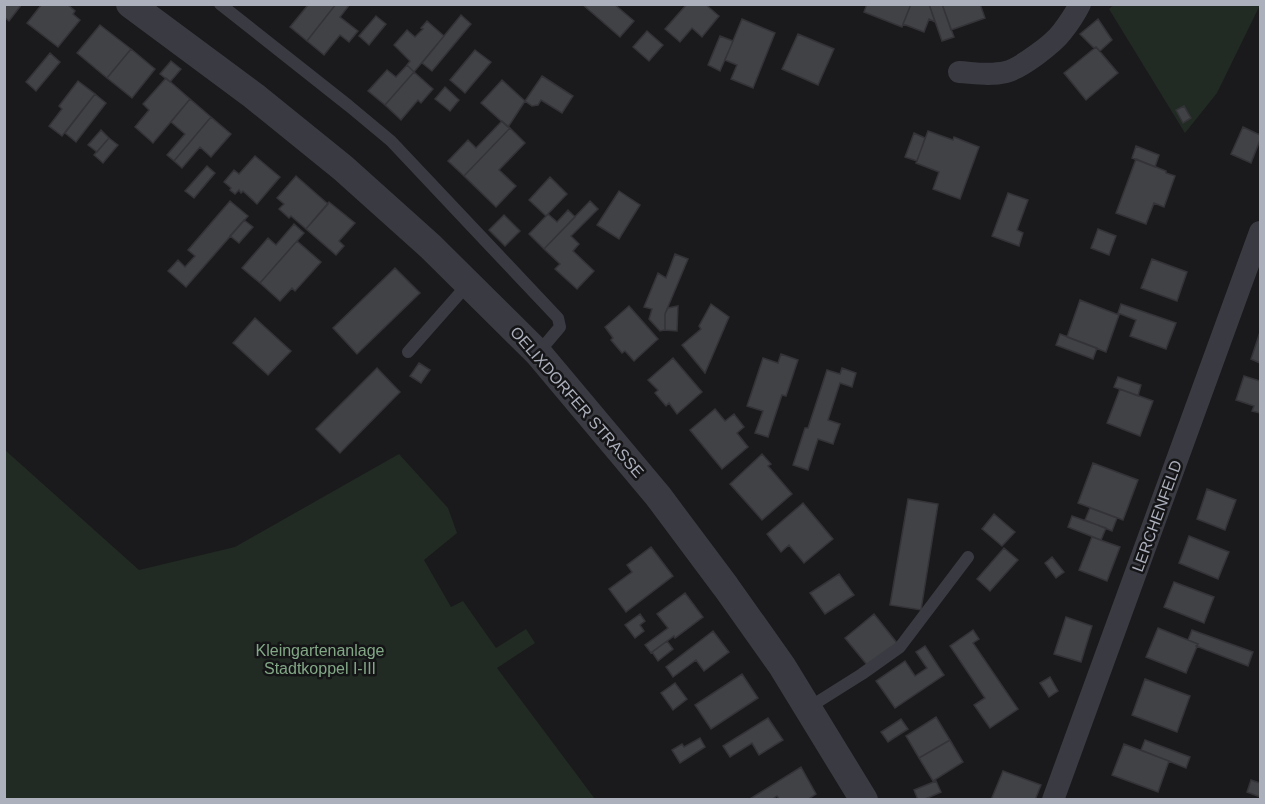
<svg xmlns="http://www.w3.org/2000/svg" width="1265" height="804" font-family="Arial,sans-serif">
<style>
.green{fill:#212b23}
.building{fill:#414246;stroke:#343438;stroke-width:1.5}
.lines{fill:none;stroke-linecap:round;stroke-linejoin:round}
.service{stroke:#3a3b42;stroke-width:12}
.minor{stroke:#3a3b42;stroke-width:22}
.tertiary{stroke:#3a3b42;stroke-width:28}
.labels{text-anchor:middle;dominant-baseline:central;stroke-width:5;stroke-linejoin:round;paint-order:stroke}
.street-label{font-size:16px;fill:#acb0bc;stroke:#151517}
.park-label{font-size:16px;fill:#82a886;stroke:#151517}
</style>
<rect width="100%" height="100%" fill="#1a1a1c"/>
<path class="green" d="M1115 4 1260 5 1217 93 1185 133 1109 9Z
M5 450 139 570 235 547 399 454 448 508 457 533 424 560 451 607 463 601 496 648 526 629 535 643 497 668 595 799H5Z"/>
<path class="building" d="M4 4H22L9 21 4 17Z
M42 4H67L75 11 73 14 80 20 58 47 27 23Z
M307 4H336L307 41 290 27 308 5Z
M336 4H350L340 17 358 31 349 42 340 35 324 55 307 41Z
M582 4H614L634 21 620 37Z
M687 4H705L719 16 702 37 692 28 680 42 665 29Z
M867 4H911L902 27 864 12Z
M911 4H929L935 22 929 19 924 32 903 24Z
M929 4H942L954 37 942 41Z
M942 4H980L985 18 951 30Z
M461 15 471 24 432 71 422 63Z
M376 16 386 24 369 45 359 36Z
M742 19 775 33 753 88 731 79 737 65 725 60Z
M1098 19 1112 40 1100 51 1096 47 1094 48 1080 34Z
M427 21 444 36 414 72 407 65 410 61 394 45 407 30 415 37 423 29 421 28Z
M100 25 131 49 107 78 77 53Z
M647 31 663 45 649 61 633 47Z
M798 34 834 49 818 85 782 69Z
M720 36 733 41 720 71 708 65Z
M1096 47 1118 73 1086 100 1064 73Z
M131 49 155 69 132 98 107 78Z
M475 50 491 62 465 93 450 80Z
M50 53 60 62 36 91 26 82Z
M171 61 181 69 170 82 160 74Z
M407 65 414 72 385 105 368 91 387 70 396 77Z
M414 72 433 89 421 103 418 100 401 120 385 105Z
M542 76 573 96 562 113 541 100 538 105 532 106 525 101Z
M166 78 190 99 153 143 135 127 149 110 143 104Z
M502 80 525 101 508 127 481 103Z
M78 81 95 94 62 136 49 126 62 109 59 106Z
M445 87 459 100 450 111 435 99Z
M95 94 106 103 76 142 65 133Z
M190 99 211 117 174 161 167 155 185 134 171 122Z
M1184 106 1191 118 1183 123 1176 110Z
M211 117 231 134 211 157 200 147 182 168 174 161Z
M502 121 510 128 464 176 448 161 468 140 476 148Z
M1243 127 1260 135V140L1251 163 1231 154Z
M510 128 525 143 499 170 516 186 496 207 464 176Z
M101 130 109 138 97 152 88 145Z
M928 131 953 140 954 137 979 147 960 199 933 189 939 172 916 163Z
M914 133 925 138 917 161 905 157Z
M109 138 118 145 103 163 94 155Z
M1136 146 1159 155 1155 167 1132 158Z
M255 156 280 177 257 204 243 191 241 193 239 190 235 194 230 190 231 188 224 182 234 170 239 174Z
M1136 159 1166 171V173L1175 176 1164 207 1154 203 1146 224 1116 213Z
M207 166 215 173 194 198 185 191Z
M296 176 328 204 306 229 291 216 289 218 279 209 284 204 277 198Z
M550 177 567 194 546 216 529 200Z
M619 191 640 205 619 239 597 225Z
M1008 193 1028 200 1017 230 1023 233 1019 246 992 236Z
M230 201 248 216 186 287 168 271 178 260 185 267 195 256 188 250Z
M590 201 598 209 571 236 579 244 573 251 594 271 577 289 555 269 560 264 544 249Z
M329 202 355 223 339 241 344 246 336 255 306 229Z
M568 210 575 217 544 249 529 234 548 214 557 222Z
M504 215 520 231 505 246 489 230Z
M244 220 253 227 239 243 230 236Z
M294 224 304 233 260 283 242 268 268 238 276 245Z
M1098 229 1116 236 1109 255 1091 248Z
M297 241 321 262 295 291 292 288 280 301 260 283Z
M675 254 688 259 665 314V330L660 331 649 319 652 309 644 307 658 273 666 278Z
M1152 259 1187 272 1177 301 1141 288Z
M395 268 420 293 357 354 333 328Z
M1080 300 1119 315 1106 352 1067 337Z
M711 304 729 317 705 373 682 345 701 329 699 326Z
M1121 304 1176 323 1166 349 1130 336 1136 320 1118 313Z
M629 306 658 339 634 361 625 351 622 353 611 340 613 338 605 327Z
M678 306 677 331 665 330V314L668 308Z
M255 318 291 351 268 375 233 343Z
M1260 332V363L1251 359Z
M1060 334 1097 348 1093 359 1056 345Z
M781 354 798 360 786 396 782 395 768 437 755 433 763 411 747 406 763 358 778 363Z
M673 358 702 392 677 414 669 403 666 406 655 393 658 390 648 380Z
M419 363 430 370 421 383 410 376Z
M377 368 400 392 340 453 316 429Z
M842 368 856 373 852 387 840 383 828 420 840 424 833 444 818 439 808 470 793 465 805 428H808L827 370 840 374Z
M1244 376 1260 381V413L1252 411 1254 406 1236 400Z
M1118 377 1141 385 1138 396 1114 387Z
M1120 389 1153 401 1140 436 1107 423Z
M715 409 725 421 734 414 744 427 737 433 748 447 722 469 690 430Z
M762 454 771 464 768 466 792 494 762 520 730 484Z
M1093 463 1138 480 1123 520 1078 503Z
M1207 489 1236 500 1225 530 1197 519Z
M908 499 938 504 921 610 890 605Z
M803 503 833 539 804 563 789 545 781 552 767 534Z
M1090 508 1117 518 1112 531 1085 520Z
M994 514 1015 532 1002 546 982 529Z
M1072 516 1106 528 1101 540 1068 527Z
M1189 536 1229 552 1218 579 1179 563Z
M1092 537 1120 547 1107 581 1079 570Z
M651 547 673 576 626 612 609 589 632 572 627 565Z
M1004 548 1018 560 990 591 977 579Z
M1052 557 1064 572 1056 578 1045 563Z
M839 574 854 595 825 614 810 593Z
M1174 582 1214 597 1204 623 1164 607Z
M685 593 703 617 675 638 674 636 651 653 645 645 668 628 657 614Z
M640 614 645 621 640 625 644 631 635 638 625 625Z
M874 614 897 643 868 666 845 638Z
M1066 617 1092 626 1081 662 1054 654Z
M1158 628 1198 644 1186 673 1146 657Z
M973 630 979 639 973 643 1018 709 990 728 974 705 985 698 950 646Z
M1192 630 1253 652 1248 666 1196 646 1198 644 1188 640Z
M713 631 729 652 704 671 696 660 673 677 666 667Z
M667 641 673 649 658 661 652 652Z
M925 646 944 675 895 708 876 681 905 661 915 676 927 668 916 652Z
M742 674 758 698 711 729 695 705Z
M1050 677 1058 691 1049 697 1040 683Z
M1145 679 1190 696 1177 732 1132 715Z
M675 683 687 699 673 710 661 693Z
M936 717 950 740 919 758 906 736Z
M768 718 783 740 759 755 752 743 730 757 723 746Z
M901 719 908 729 888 742 881 732Z
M700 738 705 747 680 763 672 750 682 744 684 747Z
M950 740 963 762 933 781 919 758Z
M1145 740 1190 757 1186 768 1141 750Z
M1124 744 1169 761 1158 792 1112 775Z
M801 767 816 794 807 800H780L777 796 771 800H748Z
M1003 771 1041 785 1035 800H991Z
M1251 780 1260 783V797L1247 792Z
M936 781 941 792 923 800H918L914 790Z"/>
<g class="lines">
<path class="service" d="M220 4 349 106 391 141 558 318 560 327 538 353
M408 352 468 284
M808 708 862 674 900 647 968 557"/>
<path class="minor" d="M959 72C975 73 990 76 1006 72 1021 68 1053 44 1062 32 1069 23 1075 14 1080 4
M1053 800 1260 232"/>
<path class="tertiary" d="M130 4 254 96 343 168 431 247 538 353 658 496 726 587 782 666 864 800"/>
</g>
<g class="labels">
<g class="street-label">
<text transform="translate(577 402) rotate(49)">OELIXDORFER STRASSE</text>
<text transform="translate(1157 516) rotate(-70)">LERCHENFELD</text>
</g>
<g class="park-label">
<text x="320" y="650">Kleingartenanlage<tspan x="320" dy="18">Stadtkoppel I-III</tspan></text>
</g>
</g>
<rect width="1265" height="804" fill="none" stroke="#acb0bc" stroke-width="12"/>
</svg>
